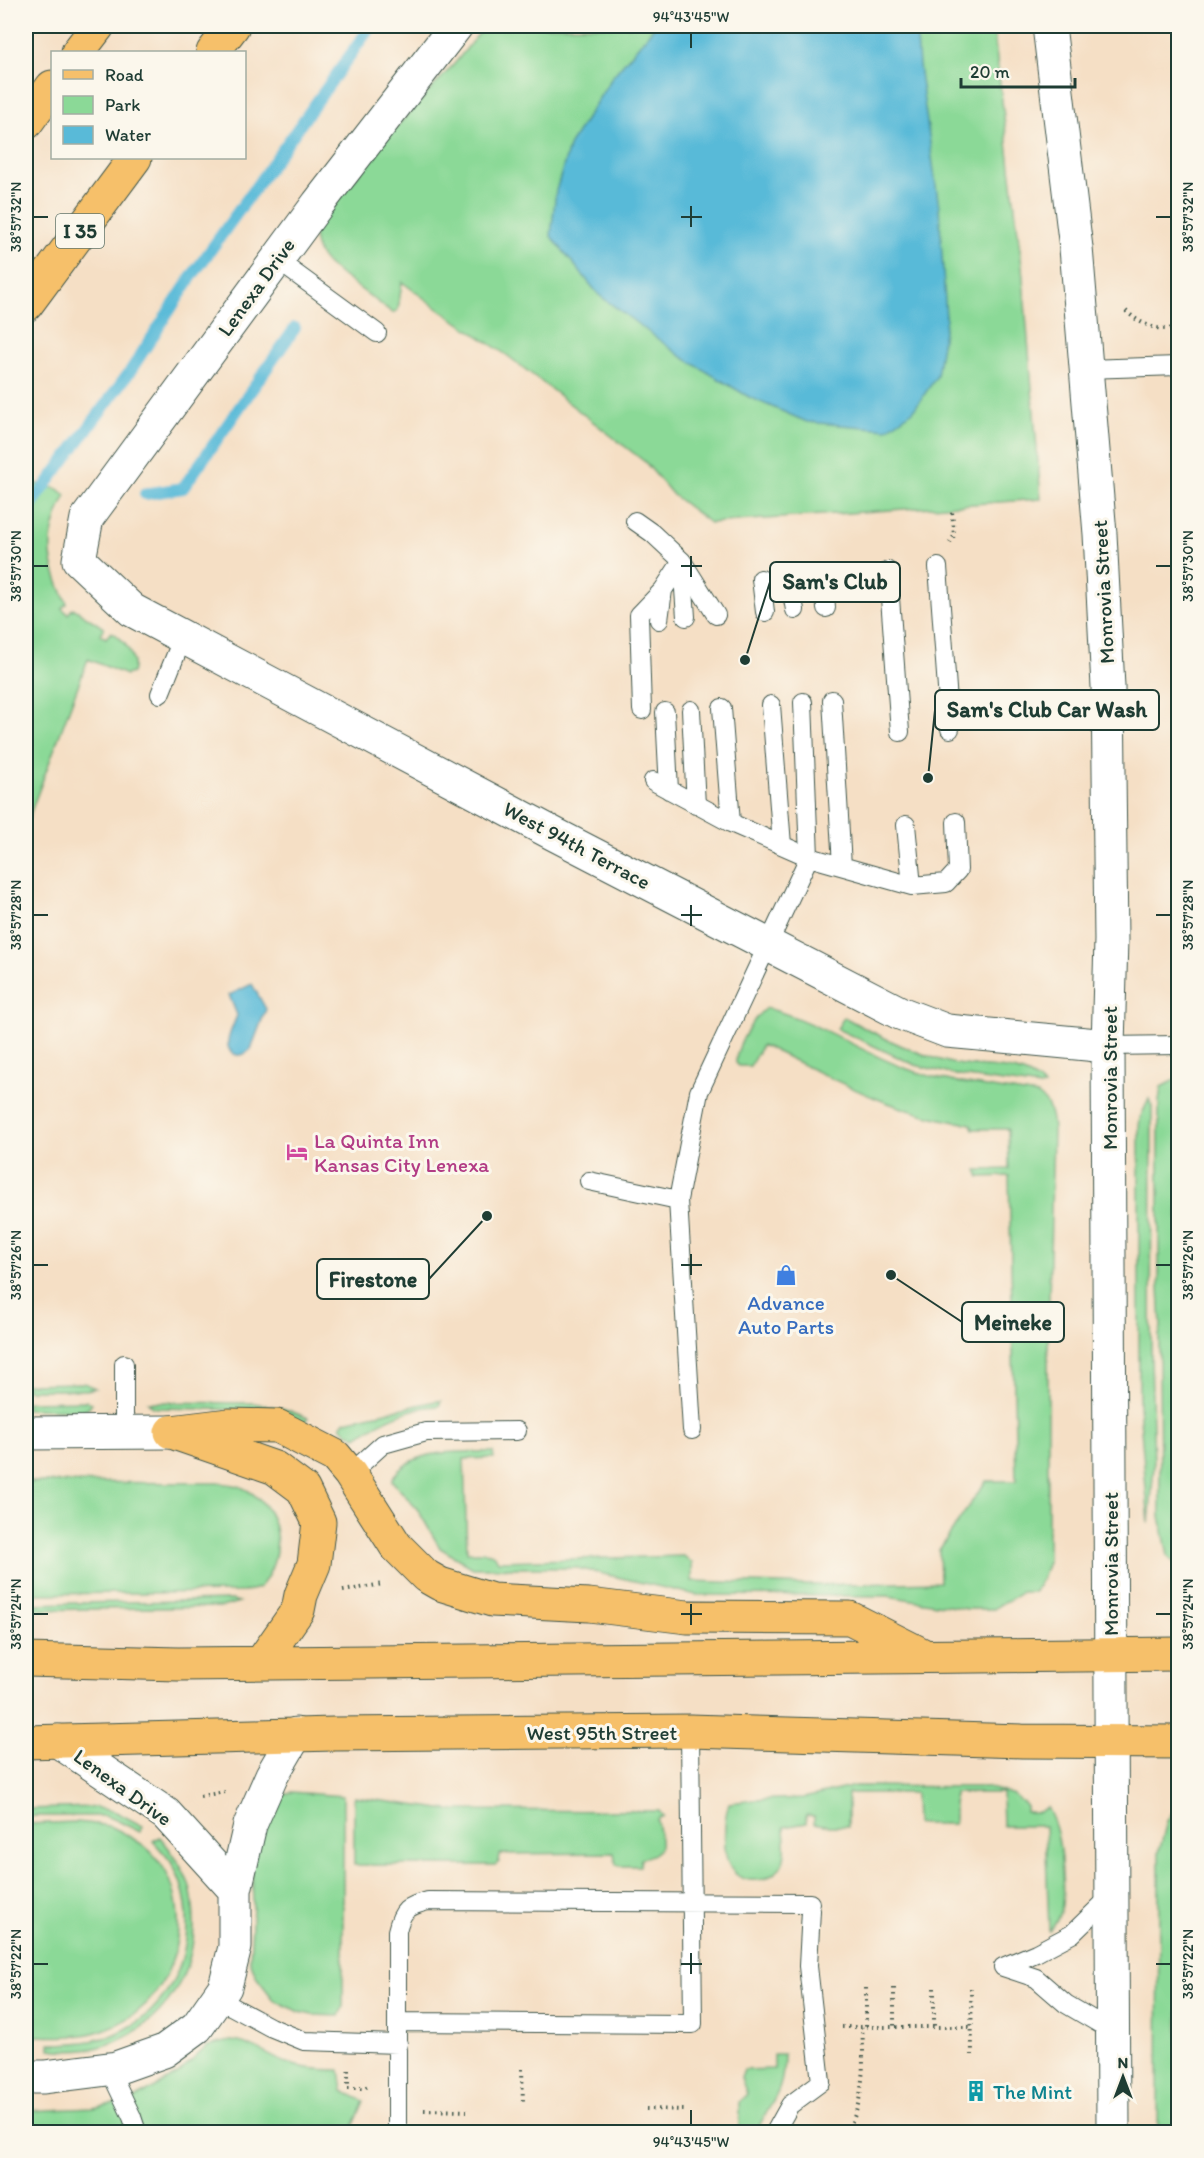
<svg xmlns="http://www.w3.org/2000/svg" width="1204" height="2158" font-family="Itim,sans-serif">
<style>
.green{fill:#8bd997;stroke:#558b66;stroke-width:1.5}
.water{fill:#59bad8;stroke:#3c7c86;stroke-width:1.5}
.lines{fill:none;stroke-linecap:round;stroke-linejoin:round}
.stream{stroke:#59bad8;stroke-width:12}
.service-casing{stroke:#3f554a;stroke-width:20}
.minor-casing{stroke:#3f554a;stroke-width:35}
.primary-casing{stroke:#3f554a;stroke-width:35}
.motorway-casing{stroke:#3f554a;stroke-width:35}
.path{stroke:#3f554a;stroke-width:4;stroke-dasharray:1.5 4.5;stroke-linecap:butt}
.service{stroke:#fff;stroke-width:18}
.minor{stroke:#fff;stroke-width:33}
.primary{stroke:#f6c06b;stroke-width:33}
.motorway{stroke:#f6c06b;stroke-width:33}
.ticks{fill:none;stroke:#1f3d34;stroke-width:2}
.labels{text-anchor:middle;dominant-baseline:central;stroke-width:6;stroke-linejoin:round;paint-order:stroke}
.shield{fill:#fbf7ec;stroke:#61756b;stroke-width:1.5}
.shield-label{font-size:20px;font-weight:bold;fill:#1f3d34}
.street-label{font-size:21px;fill:#1f3d34;stroke:#fbf7ec}
.hotel-label{font-size:21px;fill:#b23c85;stroke:#fbf7ec;text-anchor:start}
.shop-label{font-size:21px;fill:#366cbe;stroke:#fbf7ec}
.culture-label{font-size:21px;fill:#0d838f;stroke:#fbf7ec;text-anchor:start}
.leader{fill:none;stroke:#1f3d34;stroke-width:2}
.callout-dot{fill:#1f3d34;stroke:#fbf7ec;stroke-width:2}
.callout{fill:#fbf7ec;stroke:#1f3d34;stroke-width:2}
.callout-label{font-size:22px;text-anchor:middle;font-weight:bold;fill:#1f3d34}
.neatline{fill:none;stroke:#1f3d34;stroke-width:2}
.ticks-label{font-size:15px;text-anchor:middle;fill:#1f3d34}
</style>
<rect width="100%" height="100%" fill="#fbf7ec"/>
<filter id="ink" filterUnits="userSpaceOnUse"><feTurbulence type="fractalNoise" baseFrequency=".0167" numOctaves="2"/><feDisplacementMap in="SourceGraphic" scale="12" xChannelSelector="R" yChannelSelector="G"/><feConvolveMatrix kernelMatrix="1 2 1 2 8 2 1 2 1" color-interpolation-filters="sRGB"/></filter>
<filter id="wash" filterUnits="userSpaceOnUse"><feTurbulence type="fractalNoise" baseFrequency=".008" numOctaves="4" result="noise"/><feDisplacementMap in="SourceGraphic" scale="24" xChannelSelector="R" yChannelSelector="G"/><feGaussianBlur stdDeviation="1.35" result="paint"/><feColorMatrix in="noise" values="0 0 0 0 0 0 0 0 0 0 0 0 0 0 0 0 0 1.4 0 .05"/><feComposite in="paint" operator="in"/></filter>
<g filter="url(#wash)">
<rect width="100%" height="100%" fill="#f5dfc5"/>
<path class="green" d="M485 26H993L1022 266 1041 499 710 523 673 495 645 462 508 356 440 310 402 282 398 310 393 313 329 266C319 256 314 247 314 232L386 138 455 63Z
M26 481 58 489 66 495C45 538 46 560 67 603L62 608 68 614 73 608 104 628 100 635 106 638 111 632C124 638 137 658 132 673L126 675 88 659 26 825Z
M766 1008C814 1020 856 1049 902 1067 945 1084 992 1087 1038 1095 1050 1104 1052 1115 1053 1130L1048 1342V1562L1041 1581 1034 1592H1022C1013 1600 1002 1601 994 1609H967L888 1596 696 1595 577 1568H473L440 1548 418 1510 392 1481V1478C415 1447 458 1452 493 1452L494 1458 464 1459 467 1552C479 1553 493 1548 498 1561L684 1556 692 1563V1581L808 1585 940 1582 939 1550 986 1481H1016L1009 1176 980 1177 977 1170 1009 1169 1008 1129H973L971 1124C894 1115 831 1077 762 1045L750 1066H739L736 1063C735 1048 754 1016 766 1008Z
M844 1017C878 1036 913 1053 951 1063 983 1070 1020 1062 1044 1086L1040 1087 960 1076 915 1065 837 1029Z
M1178 1078V1567L1168 1556 1160 1516 1159 1335 1161 1328 1159 1286V1101L1161 1087Z
M1149 1099 1152 1107 1151 1359 1154 1466 1149 1524 1139 1406V1127L1140 1118Z
M84 1383 95 1388 87 1390H26V1384Z
M86 1401 92 1403 89 1408 82 1410 26 1409V1402Z
M436 1401H441L439 1406C408 1407 382 1421 356 1437L348 1433 341 1426 345 1421Z
M148 1402 254 1403 285 1409 308 1418 306 1422H297L259 1410 158 1408 153 1407Z
M26 1482 218 1483C226 1484 234 1484 241 1487 282 1505 287 1557 259 1588L243 1592 26 1594Z
M232 1600 239 1602 222 1607 26 1610V1604Z
M855 1786 986 1787 1014 1795 1026 1805V1812H1039L1047 1807C1051 1815 1055 1824 1057 1833 1061 1849 1064 1890 1062 1905 1060 1915 1056 1923 1049 1931L1045 1826H1003L1002 1793H954V1824H916L915 1793H848V1826H829L814 1823V1816L806 1815V1823L784 1827C784 1837 787 1849 784 1859 778 1882 742 1889 730 1867 722 1853 724 1817 729 1803L754 1800 804 1798Z
M291 1792 343 1796V2006L339 2016 312 2015 299 2012 274 2000 257 1978 250 1961 253 1907 252 1865 269 1809 283 1795Z
M354 1797 448 1810 659 1811 663 1816 657 1819C658 1839 670 1853 641 1858L640 1866H620L616 1865 614 1853 500 1854 499 1862 495 1865H354Z
M1178 1804V2132H1158L1159 1852 1167 1821Z
M94 1807 116 1812 143 1826 140 1832 116 1820 104 1816H26V1809Z
M76 1822C88 1823 100 1824 112 1827 119 1830 126 1834 132 1838 192 1870 190 1960 146 2004 134 2016 118 2025 103 2030 78 2039 51 2036 26 2036V1824Z
M160 1837C172 1851 182 1866 189 1884 193 1897 194 1912 194 1925 194 2001 125 2062 50 2049V2044C80 2044 107 2041 133 2025 186 1992 203 1915 171 1862 166 1855 159 1848 153 1841Z
M231 2041C250 2042 266 2055 284 2062 301 2069 321 2070 340 2070L343 2091 364 2101 351 2132H26V2111L93 2108 135 2099 178 2074 207 2046Z
M774 2054H784C784 2095 772 2099 756 2132H739V2102L747 2094 741 2078 744 2070 774 2069Z"/>
<path class="water" d="M655 26H916L919 65 939 207 946 318 937 376 913 411 887 429 807 422 749 397 682 357 599 295 551 236 556 191 570 144 613 76Z
M252 984 266 1009 251 1049C247 1053 243 1056 237 1055 218 1050 234 1026 237 1015L229 995Z"/>
<g class="lines">
<path class="stream" d="M145 494 183 488 295 328
M26 512 129 373 192 276 371 26"/>
</g>
</g>
<g filter="url(#ink)">
<g class="lines">
<defs>
<path id="service" d="M277 260 377 333
M1086 369 1178 366
M635 521 652 533 682 561 686 617
M938 567 950 729
M888 571 900 732
M824 575 826 608
M789 577 795 610
M761 579 765 612
M659 620 663 590
M160 694 183 637
M832 700 842 866
M771 705 782 845
M722 708 731 823
M642 710 639 615 663 590 682 561 716 615
M691 710 696 805
M665 712 669 790
M653 781 731 823 809 857 912 886 906 825
M912 886 946 883 958 870 956 822
M1108 1046 1178 1045
M589 1181 678 1200
M692 1430 678 1200 699 1092 809 857 803 702
M124 1432V1364
M350 1474 383 1444 426 1432 517 1431
M1003 1967 1036 1953 1072 1934 1112 1895
M1003 1967 1036 1978 1066 2004 1112 2031
M218 1999 270 2027 304 2041 398 2044
M398 2022 693 2024 690 1731
M109 2069 132 2117 137 2132
M397 2132V1931C402 1910 407 1906 428 1901L810 1903
M775 2132 790 2105 821 2082 808 1966 811 1910"/>
<path id="minor" d="M456 26 318 204 87 518 79 560 132 610 554 834 900 1013 947 1031 1108 1046
M1049 26 1076 248 1100 534 1108 687 1111 940 1108 1046 1113 2132
M26 1433 171 1432
M58 1741 166 1814 235 1890
M26 2077H44L116 2068 164 2051 197 2027 225 1987 235 1947V1890L250 1825 272 1775 296 1734"/>
<path id="primary" d="M171 1432 229 1425 277 1426 335 1456 350 1474 396 1546 426 1576 440 1584 492 1600 589 1605 687 1617 850 1618 921 1654
M177 1434 275 1468 303 1489 319 1522 314 1564 301 1595 298 1610 261 1663
M26 1660 178 1664 1178 1654
M26 1742 334 1734 690 1731 1022 1741 1178 1742"/>
<path id="motorway" d="M78 52 98 26
M213 52 233 26
M26 123 52 87
M26 305 135 158"/>
</defs>
<use href="#service" class="service-casing"/>
<use href="#minor" class="minor-casing"/>
<use href="#primary" class="primary-casing"/>
<use href="#motorway" class="motorway-casing"/>
<path class="path" d="M1126 311C1140 324 1159 333 1178 327
M950 543 954 536 952 512
M343 1591 383 1584
M200 1796 225 1792
M866 1988V2027
M894 1988V2027
M934 1988V2027
M971 1988 972 2055
M842 2027H972
M522 2069 523 2103
M348 2070V2088H364L370 2085
M646 2109 687 2110
M424 2110 467 2111
M845 2132C865 2110 864 2056 862 2027"/>
<use href="#service" class="service"/>
<use href="#minor" class="minor"/>
<use href="#primary" class="primary"/>
<use href="#motorway" class="motorway"/>
</g>
</g>
<path class="ticks" d="M691 33V48M691 206V227M33 217H48M681 217H702M1156 217H1171M691 556V577M33 566H48M681 566H702M1156 566H1171M691 905V926M33 915H48M681 915H702M1156 915H1171M691 1254V1275M33 1265H48M681 1265H702M1156 1265H1171M691 1604V1625M33 1614H48M681 1614H702M1156 1614H1171M691 1953V1974M33 1964H48M681 1964H702M1156 1964H1171M691 2110V2125"/>
<defs>
<symbol id="hotel-bare" viewBox="-9 -9 18 18"><path d="M-6-4.5h1.5V1H6V5H4.5V3h-9V5H-6ZM-4 0a1.8 1.8 0 1 1 3.6 0ZM.5 0V-2.5h3Q6-2.5 6 0Z" fill="#d1479c" stroke="#fbf7ec" stroke-width="2.5" paint-order="stroke"/></symbol>
<symbol id="shop-bare" viewBox="-9 -9 18 18"><path d="M-5-2.5h2.3a2.7 3.5 0 0 1 5.4 0H5L5.5 6h-11ZM-1.5-2.5h3a1.5 2.3 0 0 0-3 0Z" fill="#3f7fe0" stroke="#fbf7ec" stroke-width="2.5" paint-order="stroke"/></symbol>
<symbol id="building-bare" viewBox="-9 -9 18 18"><path d="M-4-6H4V6H1V3H-1V6H-4ZM-2.5-4.3h1.7v1.8h-1.7ZM.8-4.3h1.7v1.8H.8ZM-2.5-1h1.7V.8h-1.7ZM.8-1h1.7V.8H.8Z" fill="#0f9aa8" stroke="#fbf7ec" stroke-width="2.5" paint-order="stroke"/></symbol>
</defs>
<g fill-rule="evenodd">
<use href="#hotel-bare" x="282" y="1137" width="30" height="30"/>
<use href="#shop-bare" x="771" y="1260" width="30" height="30"/>
<use href="#building-bare" x="961" y="2076" width="30" height="30"/>
</g>
<g class="labels">
<rect class="shield" x="56" y="214" width="48" height="34" rx="4.5"/>
<g class="shield-label">
<text x="80" y="231">I 35</text>
</g>
<g class="street-label">
<text transform="translate(256 287) rotate(-54)">Lenexa Drive</text>
<text transform="translate(1103 592) rotate(-93)">Monrovia Street</text>
<text transform="translate(577 845) rotate(28)">West 94th Terrace</text>
<text transform="translate(1109 1078) rotate(-90)">Monrovia Street</text>
<text transform="translate(1110 1564) rotate(-90)">Monrovia Street</text>
<text x="602" y="1732">West 95th Street</text>
<text transform="translate(123 1787) rotate(36)">Lenexa Drive</text>
</g>
<g class="hotel-label">
<text x="314" y="1140">La Quinta Inn<tspan x="314" dy="24">Kansas City Lenexa</tspan></text>
</g>
<g class="shop-label">
<text x="786" y="1302">Advance<tspan x="786" dy="24">Auto Parts</tspan></text>
</g>
<g class="culture-label">
<text x="993" y="2091">The Mint</text>
</g>
</g>
<path class="leader" d="M745 660L770 582M928 778L935 710M487 1216L429 1279M891 1275L962 1322"/>
<g class="callout-dot">
<circle cx="745" cy="660" r="6"/>
<circle cx="928" cy="778" r="6"/>
<circle cx="487" cy="1216" r="6"/>
<circle cx="891" cy="1275" r="6"/>
</g>
<g class="callout">
<rect x="770" y="562" width="130" height="40" rx="6"/>
<rect x="935" y="690" width="224" height="40" rx="6"/>
<rect x="317" y="1259" width="112" height="40" rx="6"/>
<rect x="962" y="1302" width="102" height="40" rx="6"/>
</g>
<g class="callout-label">
<text x="835" y="589">Sam's Club</text>
<text x="1047" y="717">Sam's Club Car Wash</text>
<text x="373" y="1287">Firestone</text>
<text x="1013" y="1330">Meineke</text>
</g>
<rect width="1204" height="2158" fill="none" stroke="#fbf7ec" stroke-width="66"/>
<rect x="51" y="51" width="195" height="108" fill="#fbf7ec" stroke="#a3ada2" stroke-width="1.5"/>
<rect x="63" y="70" width="30" height="9" fill="#f6c06b" stroke="#a3ada2" stroke-width="1.5"/>
<text x="105" y="81" font-size="18" fill="#1f3d34">Road</text>
<rect x="63" y="96" width="30" height="18" fill="#8bd997" stroke="#a3ada2" stroke-width="1.5"/>
<text x="105" y="111" font-size="18" fill="#1f3d34">Park</text>
<rect x="63" y="126" width="30" height="18" fill="#59bad8" stroke="#a3ada2" stroke-width="1.5"/>
<text x="105" y="141" font-size="18" fill="#1f3d34">Water</text>
<g transform="translate(1123 2077)" stroke="#fbf7ec" stroke-width="4.5" paint-order="stroke">
<path d="M0-4.5L10 22L0 15L-10 22Z" fill="#1f3d34"/>
<text y="-9" font-size="16" font-weight="bold" text-anchor="middle" fill="#1f3d34">N</text>
</g>
<path d="M961 78v9h114v-9" fill="none" stroke="#1f3d34" stroke-width="3"/>
<text x="970" y="78" font-size="18" fill="#1f3d34" stroke="#fbf7ec" stroke-width="4.5" paint-order="stroke">20 m</text>
<rect x="33" y="33" width="1138" height="2092" class="neatline"/>
<g class="ticks-label">
<text x="691" y="22">94°43'45"W</text>
<text transform="translate(16 217) rotate(-90)" y="5">38°57'32"N</text>
<text transform="translate(1188 217) rotate(-90)" y="5">38°57'32"N</text>
<text transform="translate(16 566) rotate(-90)" y="5">38°57'30"N</text>
<text transform="translate(1188 566) rotate(-90)" y="5">38°57'30"N</text>
<text transform="translate(16 915) rotate(-90)" y="5">38°57'28"N</text>
<text transform="translate(1188 915) rotate(-90)" y="5">38°57'28"N</text>
<text transform="translate(16 1265) rotate(-90)" y="5">38°57'26"N</text>
<text transform="translate(1188 1265) rotate(-90)" y="5">38°57'26"N</text>
<text transform="translate(16 1614) rotate(-90)" y="5">38°57'24"N</text>
<text transform="translate(1188 1614) rotate(-90)" y="5">38°57'24"N</text>
<text transform="translate(16 1964) rotate(-90)" y="5">38°57'22"N</text>
<text transform="translate(1188 1964) rotate(-90)" y="5">38°57'22"N</text>
<text x="691" y="2147">94°43'45"W</text>
</g>
</svg>
